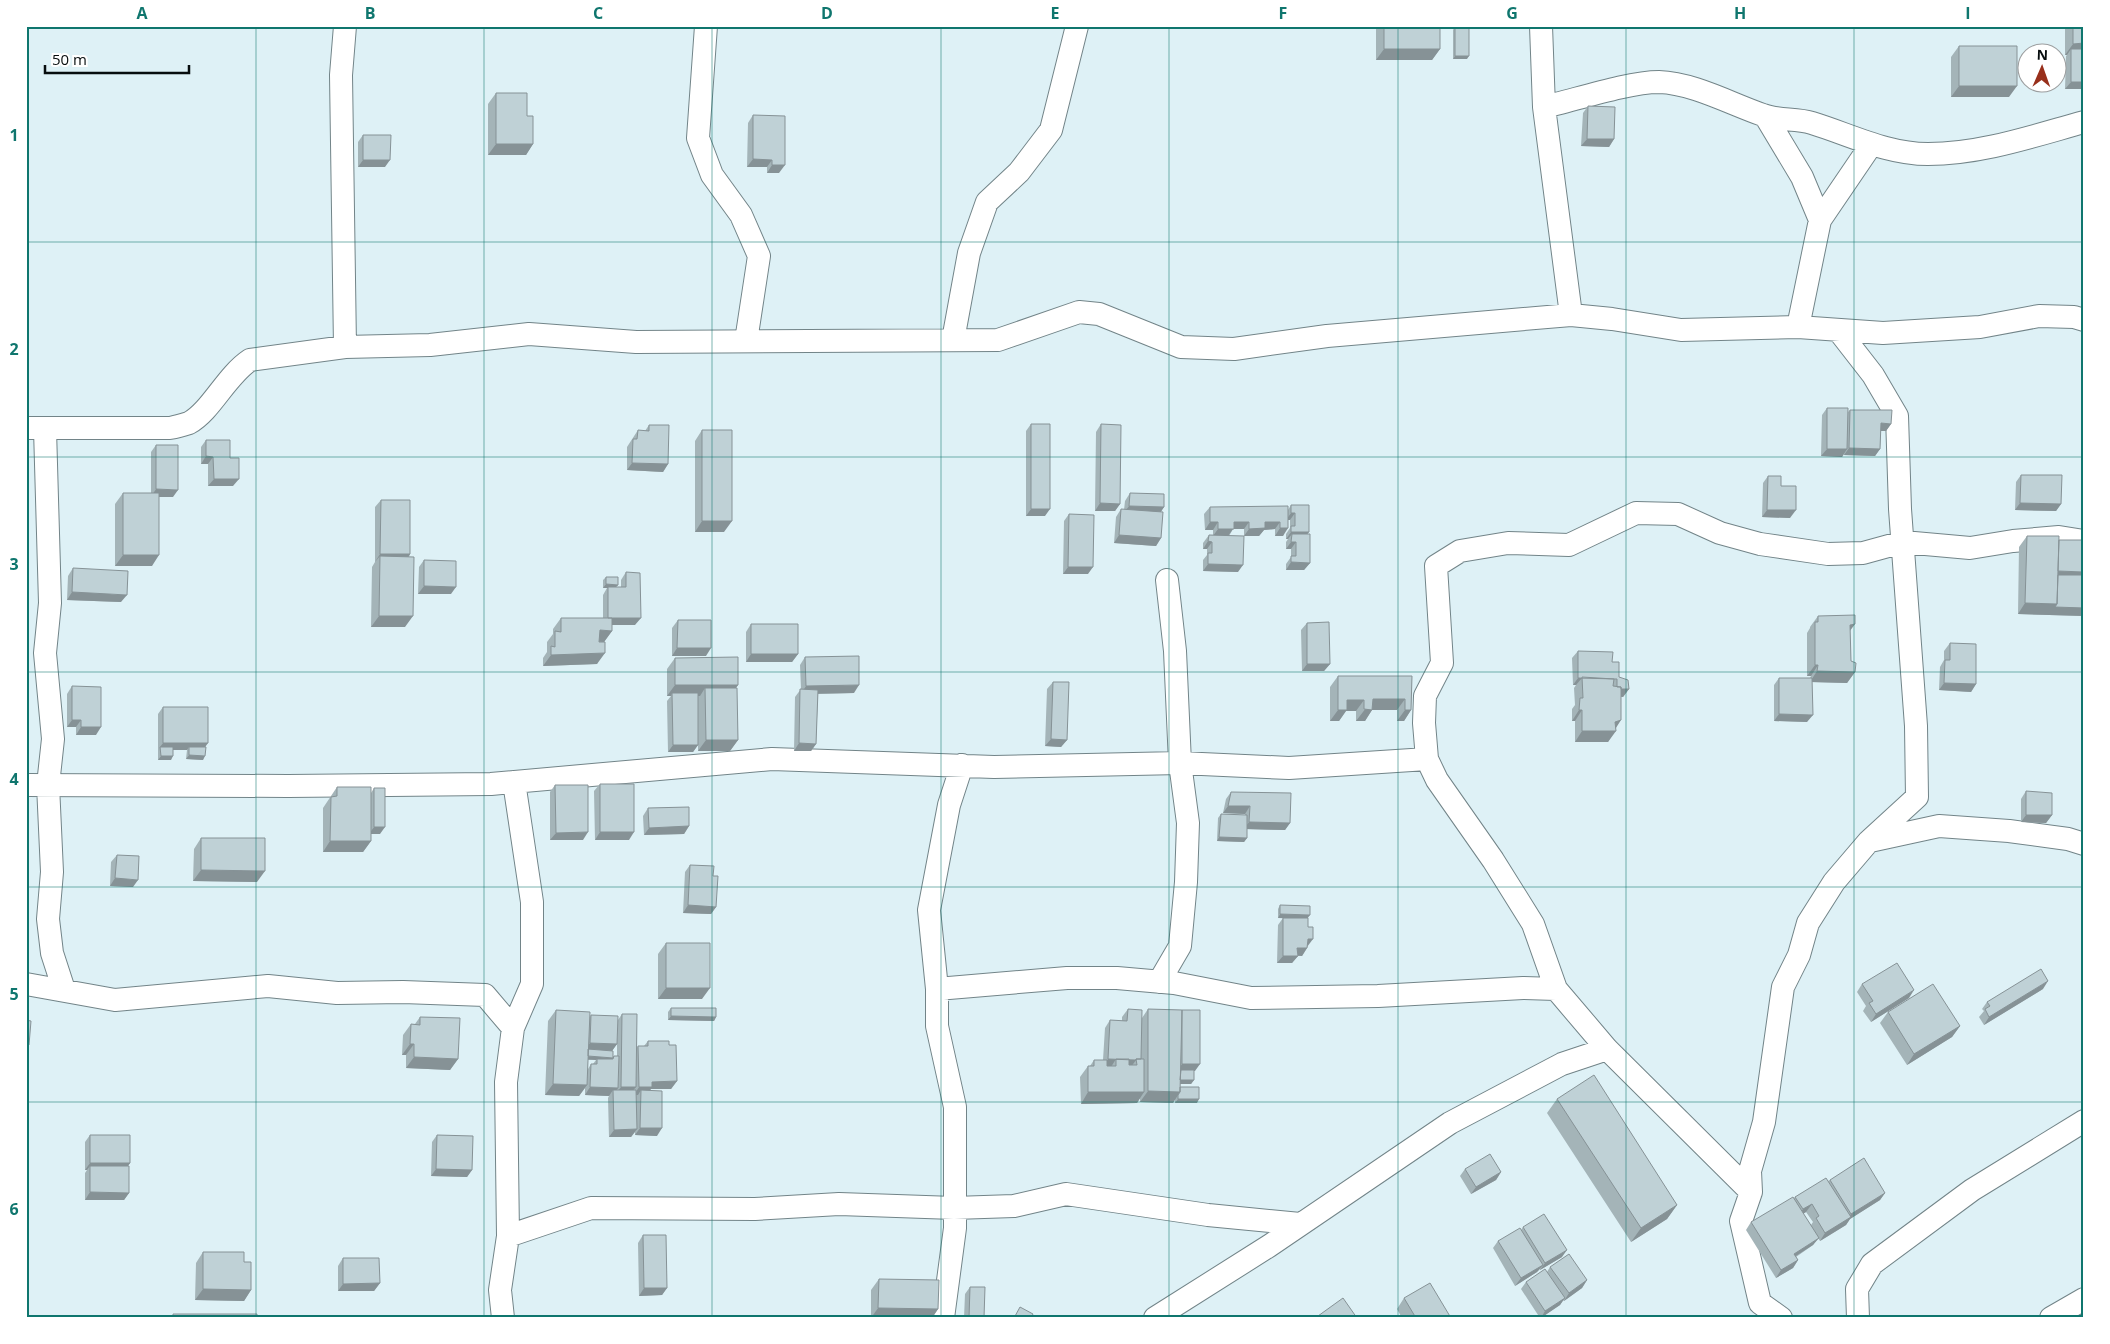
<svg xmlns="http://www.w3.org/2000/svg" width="2110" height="1344" font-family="'Open Sans',sans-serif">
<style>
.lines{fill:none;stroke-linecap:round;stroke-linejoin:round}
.minor-casing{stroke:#728488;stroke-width:24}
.minor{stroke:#fff;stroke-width:22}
.wall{fill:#a4b4b8;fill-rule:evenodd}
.shaded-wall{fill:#869296}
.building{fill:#bfd1d6;stroke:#869296}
.grid{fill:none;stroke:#0f766e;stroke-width:1;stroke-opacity:0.55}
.neatline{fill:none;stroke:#0f766e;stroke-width:2}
.grid-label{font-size:16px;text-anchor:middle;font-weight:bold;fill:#0f766e}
</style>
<rect width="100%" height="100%" fill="#def1f6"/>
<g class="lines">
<defs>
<path id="minor" d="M345 26 341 75 345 347
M706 26 698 138 712 175 741 215 759 256 746 341
M1541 26 1544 107C1575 100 1628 82 1659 82 1693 83 1731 104 1763 115 1778 121 1796 118 1812 123 1851 135 1887 154 1928 154 1981 154 2033 136 2084 122
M1544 107 1571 315
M1766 117 1802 177 1820 220
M1798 327 1820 220 1871 145
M953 340 969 253 987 202 1019 172 1051 130 1077 26
M26 428H170C176 427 183 425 189 423 211 411 226 376 250 360L345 347 430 345 529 334 636 342 998 340 1079 312 1099 314 1181 347 1234 349 1327 336 1571 315 1612 319 1681 330 1798 327 1883 333 1980 327 2039 316 2074 317 2084 320
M45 429 50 603 45 653 53 739 48 785 52 872 48 919 52 953 64 990
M26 785 288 786 491 784 772 759 994 767 1180 763 1289 768 1427 759
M1870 841 1939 826 2009 831 2068 839 2084 844
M1159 982 1180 946 1186 882 1188 823 1180 763 1175 651 1167 580
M26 984 115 1000 268 986 337 993 403 992 485 995 513 1028
M937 989 1067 978H1117L1174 983 1251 998 1378 996 1523 988 1556 989
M1751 1192 1607 1049 1556 989 1533 924 1493 860 1437 780 1427 759 1424 723 1425 696 1442 663 1436 566 1460 551 1508 543 1569 545 1636 513 1678 514 1720 533 1760 544 1828 554 1863 553 1903 542 1970 548 2013 541 2059 537 2084 541
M508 1236 591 1208 755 1209 839 1204 954 1208 1014 1206 1066 1194 1208 1215 1300 1224
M503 1318 500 1290 508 1236 506 1082 513 1028 532 984V902L514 782
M943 1318 955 1228V1107L937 1026V989L929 910 949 805 962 765
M1155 1318 1269 1246 1450 1123 1562 1064 1607 1049
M1781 1318 1760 1303 1741 1221 1751 1192 1750 1171 1764 1122 1783 987 1799 955 1808 923 1834 882 1869 841 1917 797 1916 726 1900 509 1897 416 1873 375 1838 330
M1858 1318 1857 1289 1872 1264 1972 1190 2084 1121
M2051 1318 2084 1299"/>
</defs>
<use href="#minor" class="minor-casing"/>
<use href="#minor" class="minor"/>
</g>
<path class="wall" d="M1376 26H1440V49L1432 60H1376Z
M1455 26 1467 59H1453V30Z
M2065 26H2084V89H2065L2066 56 2067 55H2065Z
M1959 46 2009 97H1951V57Z
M496 93 527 116 533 144 526 155H488V104Z
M1588 106 1614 139 1609 147 1581 146 1583 113Z
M753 115 779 173H767V167H747L748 123Z
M363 135 385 167H358V142Z
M1827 408 1848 412 1850 410 1891 424 1886 431H1881L1880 449 1875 456 1844 455V454L1842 457 1821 456 1822 415Z
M1031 424 1045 516H1026V431Z
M1101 424 1120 504 1115 511H1095L1096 432Z
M649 425 668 464 663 472 627 470V447L638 430 645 431Z
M702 430 724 532H695V441Z
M206 440 230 458 233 486H208V464H201V447Z
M156 445 173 497H159L152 566H115V504L123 493H151V452Z
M2021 475 2061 504 2056 511 2015 510 2016 482Z
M1768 476 1781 486 1790 518 1762 517 1763 483Z
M1130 493 1164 507 1160 512 1161 538 1156 546 1114 543 1116 517 1121 509 1124 510 1125 501Z
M381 500 410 554 409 557 405 627H371L372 567 375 562V507Z
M1291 505 1307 534 1310 563 1304 570H1286V564L1291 557V549H1286V542L1288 539H1286V534L1290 528V520H1288L1283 536H1275V529L1264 530 1259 536H1244V529H1233L1229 536 1238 572 1203 571V560L1207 555V549H1203V543L1209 535H1213V530H1205L1204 514 1210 507 1288 510Z
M1069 514 1088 574H1063L1064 521Z
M2027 536 2059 540 2084 616 2018 614 2019 547Z
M424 560 451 594H418L419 567Z
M73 568 121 602 67 600 68 576Z
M626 572 635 625H612V631L604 642 597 664 543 666V658L547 652V642L553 634V629L561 618H603V595L607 588H603V580L606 577 618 585 616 587H621V580Z
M1818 616 1850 631 1851 661 1855 672 1847 683 1812 682 1807 722 1774 721V685L1779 678H1810L1811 676H1807V633L1810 628V627Z
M678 620 706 656H672V628Z
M1307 623 1330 664 1324 671H1302L1301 630Z
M751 624 798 654 792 662H746V632Z
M1950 643 1976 684 1971 692 1939 690 1940 667 1944 660V651Z
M1578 651 1612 662 1619 677 1629 689 1623 697H1621L1616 728 1608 742H1575V721H1572V709L1575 705 1574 688 1576 685H1573L1572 658Z
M805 657 854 693 818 694 816 744 811 751H794L795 697 801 689 800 665Z
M675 658 738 685 736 688 738 740 730 751H698V745L693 752H668L667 701 671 696H667V669Z
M1338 676H1412L1411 710 1404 721H1397V710H1372L1365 721H1356V711H1346L1339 721H1330V687Z
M1053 682 1067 740 1061 747 1045 746 1047 689Z
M72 686 96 735H76V727H67V694Z
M163 707 206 747 203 760 186 759 187 750H173L171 760H158V714Z
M600 784 629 840H595L594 791Z
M555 785 583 840H550V792Z
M337 787 371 793 374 788 380 834H371V841L363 852H323V808Z
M2026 791 2052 815 2046 823 2021 822V799Z
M1231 792 1290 823 1285 830 1247 829V838L1244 842 1217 841 1218 818 1221 814 1245 815V814L1223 813 1226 799Z
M648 808 689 826 684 834 644 835 643 816Z
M201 838 257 882 193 881 194 849Z
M117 855 133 887 110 886 111 862Z
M690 865 713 876 716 907 711 914 683 913 685 872Z
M1280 905 1308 918 1307 948 1302 956H1298L1292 963H1277L1278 925 1283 918H1278V909Z
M666 943 702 999H658V954Z
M1862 984 1909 998 1871 1022 1863 1011 1866 1006 1857 992Z
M2043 989 1984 1025 1979 1017 1984 1011 1982 1009 1987 1002Z
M671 1008 716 1017 714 1021 668 1020V1012Z
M1128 1009 1142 1018 1148 1009 1182 1010 1195 1071H1194V1080L1191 1084H1180V1087L1197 1103H1175V1099L1173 1103 1140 1102V1098L1137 1103 1081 1104 1080 1077 1088 1066H1090L1094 1060H1103L1105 1028 1110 1020 1122 1021V1017Z
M556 1010 590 1017 591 1015 618 1020 622 1014 636 1049 638 1046H644L648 1041 669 1045 677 1081 671 1089H651L650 1090 657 1136 635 1135V1132L631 1137H609L608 1098 609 1096 585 1095V1088L579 1096 545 1095 548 1021ZM617 1044V1056H614L613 1057 612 1051ZM588 1060H596L593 1064H591L588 1069Z
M1888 1012 1960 1026 1952 1037 1907 1065 1880 1023Z
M420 1017 458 1059 450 1070 406 1068V1055H402L403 1035 411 1024H415Z
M1557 1099 1677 1205 1667 1219 1631 1242 1547 1113Z
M90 1135 130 1163 128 1166 129 1193 124 1200H85V1173L87 1170H85V1142Z
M437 1135 472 1170 467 1177 431 1176 432 1142Z
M1465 1169 1501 1172 1496 1180 1471 1194 1460 1176Z
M1830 1180 1885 1193 1880 1200 1850 1219 1846 1225 1820 1241 1818 1238 1813 1245 1796 1257 1798 1260 1793 1268 1776 1278 1746 1230 1751 1222 1794 1198 1795 1197 1828 1181ZM1806 1212 1813 1222 1811 1225 1803 1214Z
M1523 1227 1562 1257 1540 1270V1269L1537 1272 1515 1286 1493 1248 1498 1241 1521 1230Z
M643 1235 667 1288 662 1295 639 1296 638 1243Z
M203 1252 244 1262 251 1290 244 1301 195 1300 196 1263Z
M343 1258 380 1283 374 1291H338V1266Z
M1550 1267 1587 1280 1582 1288 1564 1301 1563 1300 1560 1305 1540 1318 1521 1289 1526 1282 1547 1272Z
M879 1279 938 1309 932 1318H871V1290Z
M970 1287 984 1318H964L965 1294Z
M1404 1298 1451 1318H1402L1397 1309Z"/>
<path class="shaded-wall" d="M2084 43V55L2071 49 2067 55H2065L2073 44Z
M1384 49H1440L1432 60H1376Z
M1455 56H1469L1467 59H1453Z
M2071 82H2084V89H2065Z
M1959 86H2017L2009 97H1951Z
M1587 139H1614L1609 147 1581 146Z
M496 144H533L526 155H488Z
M753 159 772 160 767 167H747Z
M363 160H390L385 167H358Z
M772 165H785L779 173H767Z
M1881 423 1891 424 1886 431H1876Z
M1849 448 1880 449 1875 456 1844 455Z
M1827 449H1847L1842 457 1821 456Z
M206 456 213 457 208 464H201Z
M632 463 668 464 663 472 627 470Z
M214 479H239L233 486H208Z
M156 489 178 490 173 497H151Z
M1100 503 1120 504 1115 511H1095Z
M2020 503 2061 504 2056 511 2015 510Z
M1129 506 1164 507 1159 515 1124 513Z
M1031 509H1050L1045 516H1026Z
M1767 510H1796L1790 518 1762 517Z
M1291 513H1295L1290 520H1286Z
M702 521H732L724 532H695Z
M1210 522H1218L1213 530H1205Z
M1234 522H1249L1244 529H1233L1228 536H1213L1218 529Z
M1265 522H1280L1275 529 1264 530 1259 536H1244L1249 529Z
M1280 528H1288L1283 536H1275Z
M1291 532H1309L1304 539 1292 534 1288 539H1286Z
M1119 535 1161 538 1156 546 1114 543Z
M1208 541 1212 542 1207 549H1203Z
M1291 542H1296L1291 549H1286Z
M380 554H410L405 562 380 556 375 562Z
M123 555H159L152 566H115Z
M1291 562 1310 563 1304 570H1286Z
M1208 564 1243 565 1238 572 1203 571Z
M1068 567H1093L1088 574H1063Z
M2056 571 2084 572V579H2055Z
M606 584 618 585 615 588H603Z
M424 586 456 587 451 594H418Z
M72 592 127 595 121 602 67 600Z
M2025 603 2057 604 2084 608V616L2018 614Z
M379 616H413L405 627H371Z
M608 618H641L635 625H603Z
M1855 624 1847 635 1850 625Z
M600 630 612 631 604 642 592 641Z
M677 648H711L706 656H672Z
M605 653 597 664 543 666 551 655Z
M751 654H798L792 662H746Z
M1307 664H1330L1324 671H1302Z
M1815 665H1818L1811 676H1807Z
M1817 671 1855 672 1847 683 1810 682Z
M1578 678H1582L1576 685H1573Z
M1944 683 1976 684 1971 692 1939 690Z
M675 685H738L730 696 705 688 700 696H672V693L671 696H667Z
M859 685 854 693 801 694 806 686Z
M1617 688 1629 689 1623 697 1611 695Z
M1373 699H1405L1397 710H1372L1365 721H1356Z
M1347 700H1364L1356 711H1346L1339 721H1330L1338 710Z
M1405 710H1411L1404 721H1397Z
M1579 710H1582L1575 721H1572Z
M1779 714 1813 715 1807 722 1774 721Z
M72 720H81L76 727H67Z
M1621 720 1614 731H1616L1608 742H1575L1582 731Z
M81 727H101L96 735H76Z
M1051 739 1067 740 1061 747 1045 746Z
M706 740H738L730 751H698Z
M163 743H208L203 750 189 747 187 750H160V747Z
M799 743 816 744 811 751H794Z
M673 745H698L693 752H668Z
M189 755 205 756 203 760 186 759Z
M161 756H173L171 760H158Z
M1228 806H1250L1245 814 1223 813Z
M2026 815H2052L2046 823 2021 822Z
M1249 822 1290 823 1285 830 1244 829Z
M689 826 684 834 644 835 649 828Z
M374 827H385L380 834H369Z
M588 832 583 840H550L556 833Z
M600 832H634L629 840H595Z
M1219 837 1247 838 1244 842 1217 841Z
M330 841H371L363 852H323Z
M201 870 265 871 257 882 193 881Z
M115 878 138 880 133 887 110 886Z
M688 905 716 907 711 914 683 913Z
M1280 914 1310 915 1307 919 1278 918Z
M1308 939H1313L1307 947Z
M1297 948H1307L1302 956 1292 955Z
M1283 956H1298L1292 963H1277Z
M2048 981 2043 989 1984 1025 1989 1017Z
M666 988H710L702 999H658Z
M1914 990 1909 998 1871 1022 1876 1014Z
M671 1016 716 1017 714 1021 668 1020Z
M1960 1026 1952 1037 1907 1065 1914 1054Z
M590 1043 617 1044 612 1051 584 1050Z
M410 1044H414L406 1055H402Z
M587 1056 613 1058 610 1061 597 1059 596 1060 584 1059Z
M414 1057 458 1059 450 1070 406 1068Z
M1108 1059 1136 1060 1131 1067 1116 1059 1111 1067 1103 1066Z
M1182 1064H1200L1195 1071H1178V1070Z
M1178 1080H1194L1191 1084H1175Z
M677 1081 671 1089H651L647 1094 641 1090 638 1095H634L639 1087 652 1082Z
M553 1084 587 1085 579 1096 545 1095Z
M590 1087 618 1088 613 1095V1090L609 1096 585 1095Z
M621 1087H636L630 1094H616Z
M1148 1091 1180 1092 1173 1103 1140 1102Z
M1088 1092H1144L1137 1103 1081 1104Z
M1178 1099H1199L1197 1103H1175Z
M640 1128H662L657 1136 635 1135Z
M637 1129 631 1137H609L614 1130Z
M90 1163H130L125 1170 90 1166 87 1170H85Z
M436 1169 472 1170 467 1177 431 1176Z
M1501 1172 1496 1180 1471 1194 1476 1187Z
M90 1192 129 1193 124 1200H85Z
M1885 1193 1880 1200 1850 1219 1846 1225 1820 1241 1825 1233 1847 1219 1851 1214Z
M1812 1204 1806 1212 1798 1217 1803 1209Z
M1677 1205 1667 1219 1631 1242 1641 1228Z
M1819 1238 1813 1245 1788 1261 1794 1254Z
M1567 1250 1562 1257 1540 1270 1545 1263Z
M1798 1260 1793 1268 1776 1278 1781 1270Z
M1543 1265 1537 1272 1515 1286 1521 1278Z
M1587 1280 1582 1288 1564 1301 1569 1293Z
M380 1283 374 1291H338L343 1284Z
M644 1288H667L662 1295 639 1296Z
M203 1289 251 1290 244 1301 195 1300Z
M1565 1298 1560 1305 1541 1318 1545 1311Z
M878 1308 938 1309 932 1318H871Z"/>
<path class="building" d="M1384 26H1440V49H1384Z
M1455 26H1469V56H1455Z
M2073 26H2084V43L2073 44Z
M1959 46H2017V86H1959Z
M2071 49H2084V82H2071Z
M496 93H527V116H533V144H496Z
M1588 106 1615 107 1614 139H1587Z
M753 115 785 116V165H772V160L753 159Z
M363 135H391L390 160H363Z
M1827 408H1848L1847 449H1827Z
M1850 410H1892L1891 424 1881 423 1880 449 1849 448Z
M1031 424H1050V509H1031Z
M1101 424 1121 425 1120 504 1100 503Z
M649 425H669L668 464 632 463 633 439H637L638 430 649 431Z
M702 430H732V521H702Z
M206 440H230V458H239V479H214L213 457 206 456Z
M156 445H178V490L156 489Z
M2021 475H2062L2061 504 2020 503Z
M1768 476H1781V486H1796V510H1767Z
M123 493H159V555H123Z
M1130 493 1164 494V507L1129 506Z
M381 500H410V554H380Z
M1291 505H1309V532H1291V526H1295V513H1291Z
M1288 506V528H1280V522H1265V528L1249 529V522H1234V529H1218V522H1210V507Z
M1121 509 1163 512 1161 538 1119 535Z
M1069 514 1094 515 1093 567H1068Z
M1292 534H1310V563L1291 562V556H1296V542H1291Z
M1209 535 1244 536 1243 565 1208 564V553H1212V542L1208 541Z
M2027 536H2059L2057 604 2025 603Z
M2059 540H2084V572L2058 571Z
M380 556 414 557 413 616H379Z
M424 560 456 561V587L424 586Z
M73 568 128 571 127 595 72 592Z
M626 572 640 573 641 618H608V587H626Z
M2058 575H2084V608L2055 607 2057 604Z
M606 577H618V585L606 584Z
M1855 615V624L1850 625 1851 661 1856 663 1855 672 1817 671 1818 665H1815V622H1818V616Z
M561 618H612V631L600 630 599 642H605V653L551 655V646L555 647V631L561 632Z
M678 620H711V648H677Z
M1329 622 1330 664H1307V623Z
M751 624H798V654H751Z
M1950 643 1976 644V684L1944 683 1945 660H1950Z
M1578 651 1613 652 1612 662H1619V677L1628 680 1629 689H1621V687H1617V679L1578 678Z
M859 656V685L806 686 805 657Z
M738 657V685H675V658Z
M1338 676H1412L1411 710H1405V699H1373L1372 710 1364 709V700H1347V710H1338Z
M1582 677 1614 679 1613 686 1621 687V720L1615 722 1616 731H1582V710H1579L1580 698H1583Z
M1779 678H1812L1813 715 1779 714Z
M1053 682H1069L1067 740 1051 739Z
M72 686 101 687V727H81V720H72Z
M705 688H737L738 740H706Z
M800 689 818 690 816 744 799 743Z
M672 693H698V745H673Z
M163 707H208V743H163Z
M160 747H173V756H161Z
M189 747H206L205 756 189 755Z
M600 784H634V832H600Z
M555 785H588V832L556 833Z
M337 787H371V841H330L331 797 337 796Z
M374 788H385V827H374Z
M2026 791 2052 793V815H2026Z
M1231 792 1291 793 1290 823 1249 822 1250 806H1228Z
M689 807V826L649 828 648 808Z
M1221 814 1247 815V838L1219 837Z
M201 838H265V871L201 870Z
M117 855 139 856 138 880 115 878Z
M690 865 714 866 713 876H718L716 907 688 905Z
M1280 905 1310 906V915L1280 914Z
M1283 918H1308V927H1313V939H1308L1307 948H1297L1298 956H1283Z
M666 943H710V988H666Z
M1897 963 1914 990 1876 1014 1869 1003 1873 1001 1862 984Z
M2041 969 2048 981 1989 1017 1985 1009 1990 1006 1987 1002Z
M1933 984 1960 1026 1914 1054 1888 1012Z
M671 1008H716V1017L671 1016Z
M1128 1009 1142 1010 1141 1059H1136V1060L1108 1059 1110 1020 1127 1021Z
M1148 1009 1182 1010 1180 1092 1148 1091Z
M556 1010 590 1012 587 1085 553 1084Z
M1182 1010H1200V1064H1182Z
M622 1014H637L636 1087H621Z
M591 1015 618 1016 617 1044 590 1043Z
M420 1017 460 1018 458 1059 414 1057V1044H410L411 1024 420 1025Z
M26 1020 31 1021 29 1045H26Z
M648 1041H669V1045H676L677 1081 652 1082V1087H639L638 1046H648Z
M588 1049 613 1051V1058L588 1056Z
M614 1056H619L618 1088 590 1087 591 1064H597V1059H613Z
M1116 1059H1129V1065H1137L1136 1059H1144V1092H1088V1066H1094V1060H1107V1066H1116Z
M1181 1070H1194V1080H1180Z
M1594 1075 1677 1205 1641 1228 1557 1099Z
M1180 1087H1199V1099H1178V1095L1180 1092Z
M613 1090H636L637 1129 614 1130Z
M641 1090 662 1091V1128H640Z
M90 1135H130V1163H90Z
M437 1135 473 1136 472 1170 436 1169Z
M1490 1154 1501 1172 1476 1187 1465 1169Z
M1864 1158 1885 1193 1851 1214 1830 1180Z
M90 1166H129V1193L90 1192Z
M1826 1178 1851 1217 1825 1233 1816 1218 1819 1216 1812 1204 1803 1209 1795 1197Z
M1793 1197 1819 1238 1794 1254 1798 1260 1781 1270 1751 1222Z
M1544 1214 1567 1250 1545 1263 1523 1227Z
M1520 1228 1543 1265 1521 1278 1498 1241Z
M643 1235H666L667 1288H644Z
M203 1252H244V1262H251V1290L203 1289Z
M1569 1254 1587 1280 1569 1293 1550 1267Z
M343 1258H379L380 1283 343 1284Z
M1545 1269 1565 1298 1545 1311 1526 1282Z
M879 1279 939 1280 938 1309 878 1308Z
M1430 1283 1451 1318H1416L1404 1298Z
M970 1287H985L984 1318H969Z
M1343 1298 1357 1318H1319L1318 1316Z
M1020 1307 1033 1314 1031 1318H1014Z
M173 1314H257V1318H173Z"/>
<path class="grid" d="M256 26V1318M484 26V1318M712 26V1318M941 26V1318M1169 26V1318M1398 26V1318M1626 26V1318M1854 26V1318M26 242H2084M26 457H2084M26 672H2084M26 887H2084M26 1102H2084"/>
<rect width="2110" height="1344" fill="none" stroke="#ffffff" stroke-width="55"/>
<g transform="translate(2042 68) rotate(2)"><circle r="24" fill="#ffffff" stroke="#9c9e9f"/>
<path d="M0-4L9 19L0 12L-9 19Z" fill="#982f1b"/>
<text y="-8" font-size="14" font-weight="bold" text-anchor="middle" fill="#070d0e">N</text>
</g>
<path d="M45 65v8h144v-8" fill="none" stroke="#070d0e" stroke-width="2.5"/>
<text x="52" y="65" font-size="15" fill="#070d0e" stroke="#ffffff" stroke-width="4" paint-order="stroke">50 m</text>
<rect x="28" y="28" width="2054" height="1288" class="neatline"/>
<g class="grid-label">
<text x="142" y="19">A</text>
<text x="370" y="19">B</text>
<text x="598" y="19">C</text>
<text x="827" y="19">D</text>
<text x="1055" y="19">E</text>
<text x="1283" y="19">F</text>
<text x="1512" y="19">G</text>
<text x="1740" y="19">H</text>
<text x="1968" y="19">I</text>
<text x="14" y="141">1</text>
<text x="14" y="355">2</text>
<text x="14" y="570">3</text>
<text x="14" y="785">4</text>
<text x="14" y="1000">5</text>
<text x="14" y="1215">6</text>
</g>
</svg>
